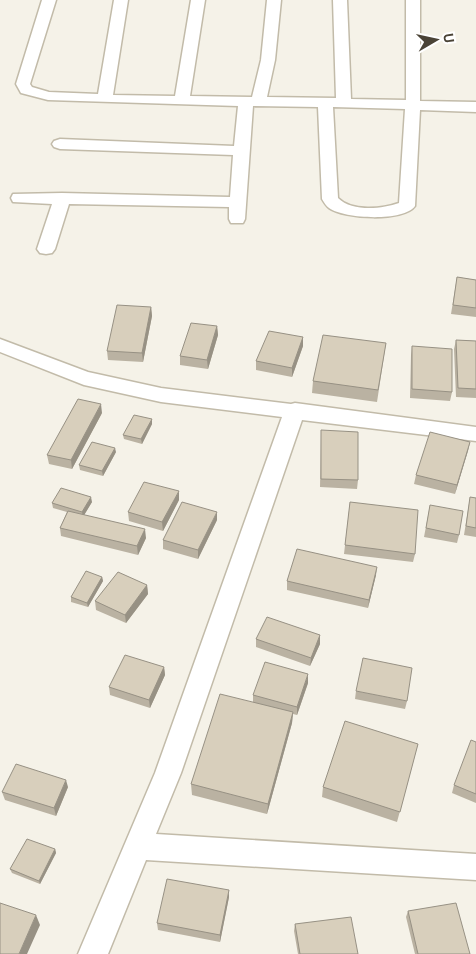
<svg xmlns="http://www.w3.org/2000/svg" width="476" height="954" font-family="Ubuntu,sans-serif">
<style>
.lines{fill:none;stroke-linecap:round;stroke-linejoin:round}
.street-casing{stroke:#c2bba9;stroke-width:3}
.street{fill:#fff;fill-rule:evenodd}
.wall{fill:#bab2a2}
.shaded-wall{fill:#979184}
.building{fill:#d8cfbc;stroke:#979184}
</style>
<rect width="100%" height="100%" fill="#f5f2e8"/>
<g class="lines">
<defs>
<path id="street" d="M42 0H56L30 84 32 87 49 92 98 94 114 0H128L113 95 175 96 191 0H205L190 96 252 97 261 60 267 0H281L275 60 267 97 336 98 333 0H347L351 99 406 100V0H420V101L476 102V112L420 110 415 206C404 222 344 219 329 208 326 206 324 202 322 199L318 107 253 106 245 219 243 223H231L229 219V207L69 204 55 249 52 253 46 254 40 253 37 249 52 204 13 202 11 198 13 194 62 193 230 197 233 155 60 149 54 147 52 144 54 141 60 139 234 146 238 106 48 100 21 93 16 84ZM333 107 405 109 399 203C382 209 352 212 338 198Z
M0 339 88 372 161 388 291 404 295 403 476 427V441L302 420 181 773 156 834 476 854V880L146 860 108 954H78L155 773 282 417 161 402 84 385 0 352Z"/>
</defs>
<use href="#street" class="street-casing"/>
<use href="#street" class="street"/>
</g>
<path class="wall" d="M457 277 476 280V317L451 314Z
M151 307 152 316 143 362 108 360 107 351Z
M217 326 218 335 208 369 180 365V356Z
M303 337V346L292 377 256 370V361Z
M456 340 476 341V398L456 397 454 349Z
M386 343 377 402 312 393 313 381Z
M412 346 452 392 450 401 410 398 411 355Z
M102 413 72 469 49 464 47 455Z
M152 419V424L142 444 124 439 123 435Z
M321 430 358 480 357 489 320 487Z
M470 442 455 494 414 484 416 475Z
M116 452 103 476 80 470 79 465Z
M470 497 476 498V537L464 535Z
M179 500 163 531 129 521 128 512Z
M92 502 84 515 146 538 138 555 61 536 60 528 67 512 53 508 52 503Z
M350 502 415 554 413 562 344 554Z
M430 505 459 535 457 543 424 537Z
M217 520 198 559 163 549V540Z
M376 575 368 608 287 590V581Z
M102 577 103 581 88 607 71 602V597Z
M147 585 148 594 126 623 96 610 95 601Z
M320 635V644L310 666 256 647V639Z
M164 667 165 675 150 708 110 695 109 687Z
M308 683 297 715 293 714 292 723 267 814 192 795 191 784 253 702V695Z
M356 691 407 701 405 709 355 699Z
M476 742V803L452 793 454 785Z
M418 744 397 822 322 797 323 787Z
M68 787 56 816 5 800 2 792Z
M55 849 56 853 40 884 12 873 10 869Z
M229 897 220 942 158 930 157 923Z
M408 911 470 954H415L406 917Z
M295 924 358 954H298L294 931Z"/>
<path class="shaded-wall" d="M151 307 152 316 143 362 142 353Z
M217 326 218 335 208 369 207 360Z
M303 337V346L292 377V368Z
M101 404 102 413 72 469 71 460Z
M152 419V424L142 444 141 439Z
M470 442 468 451 455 494 457 485Z
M115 448 116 452 103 476 102 471Z
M179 491V500L163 531 162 522Z
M91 497 92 502 83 517 82 512Z
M217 512V520L198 559V550Z
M145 529 146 538 138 555 137 546Z
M377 567 376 575 368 608 369 600Z
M102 577 103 581 88 607 87 603Z
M147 585 148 594 126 623 125 615Z
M320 635V644L310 666 311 658Z
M164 667 165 675 150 708 149 700Z
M308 674V683L297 715V707Z
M293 712 292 723 267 814 268 804Z
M66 780 68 787 56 816 54 808Z
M55 849 56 853 40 884 39 881Z
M229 890V897L220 942V935Z
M36 915 40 925 27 954H19Z"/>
<path class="building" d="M457 277 476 280V308L453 305Z
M117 305 151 307 142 353 107 351Z
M191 323 217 326 207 360 180 356Z
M269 331 303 337 292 368 256 361Z
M323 335 386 343 378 390 313 381Z
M456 340 476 341V389L458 388Z
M412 346 452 349V392L412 389Z
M78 399 101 404 71 460 47 455Z
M134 415 152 419 141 439 123 435Z
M321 430 358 432V480L321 479Z
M430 432 470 442 457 485 416 475Z
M92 442 115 448 102 471 79 465Z
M144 482 179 491 162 522 128 512Z
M61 488 91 497 82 512 52 503Z
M470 497 476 498V528L466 526Z
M182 502 217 512 198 550 163 540Z
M350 502 418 510 415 554 345 545Z
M430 505 463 511 459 535 426 528Z
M68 511 145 529 137 546 60 528Z
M297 549 377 567 369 600 287 581Z
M86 571 102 577 87 603 71 597Z
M118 572 147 585 125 615 95 601Z
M267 617 320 635 311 658 256 639Z
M125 655 164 667 149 700 109 687Z
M363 658 412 668 407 701 356 691Z
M265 662 308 674 297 707 253 695Z
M220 694 293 712 268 804 191 784Z
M345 721 418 744 400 812 323 787Z
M471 740 476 742V794L454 785Z
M16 764 66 780 54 808 2 792Z
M27 839 55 849 39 881 10 869Z
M167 879 229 890 220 935 157 923Z
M0 903 36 915 19 954H0Z
M456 903 470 954H418L408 911Z
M351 917 358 954H300L295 924Z"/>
<g transform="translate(436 40) rotate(81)" stroke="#ffffff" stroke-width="4" paint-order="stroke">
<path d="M0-4L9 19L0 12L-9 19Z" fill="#4a4336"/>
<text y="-8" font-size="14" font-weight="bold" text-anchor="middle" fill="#4a4336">U</text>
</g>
</svg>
